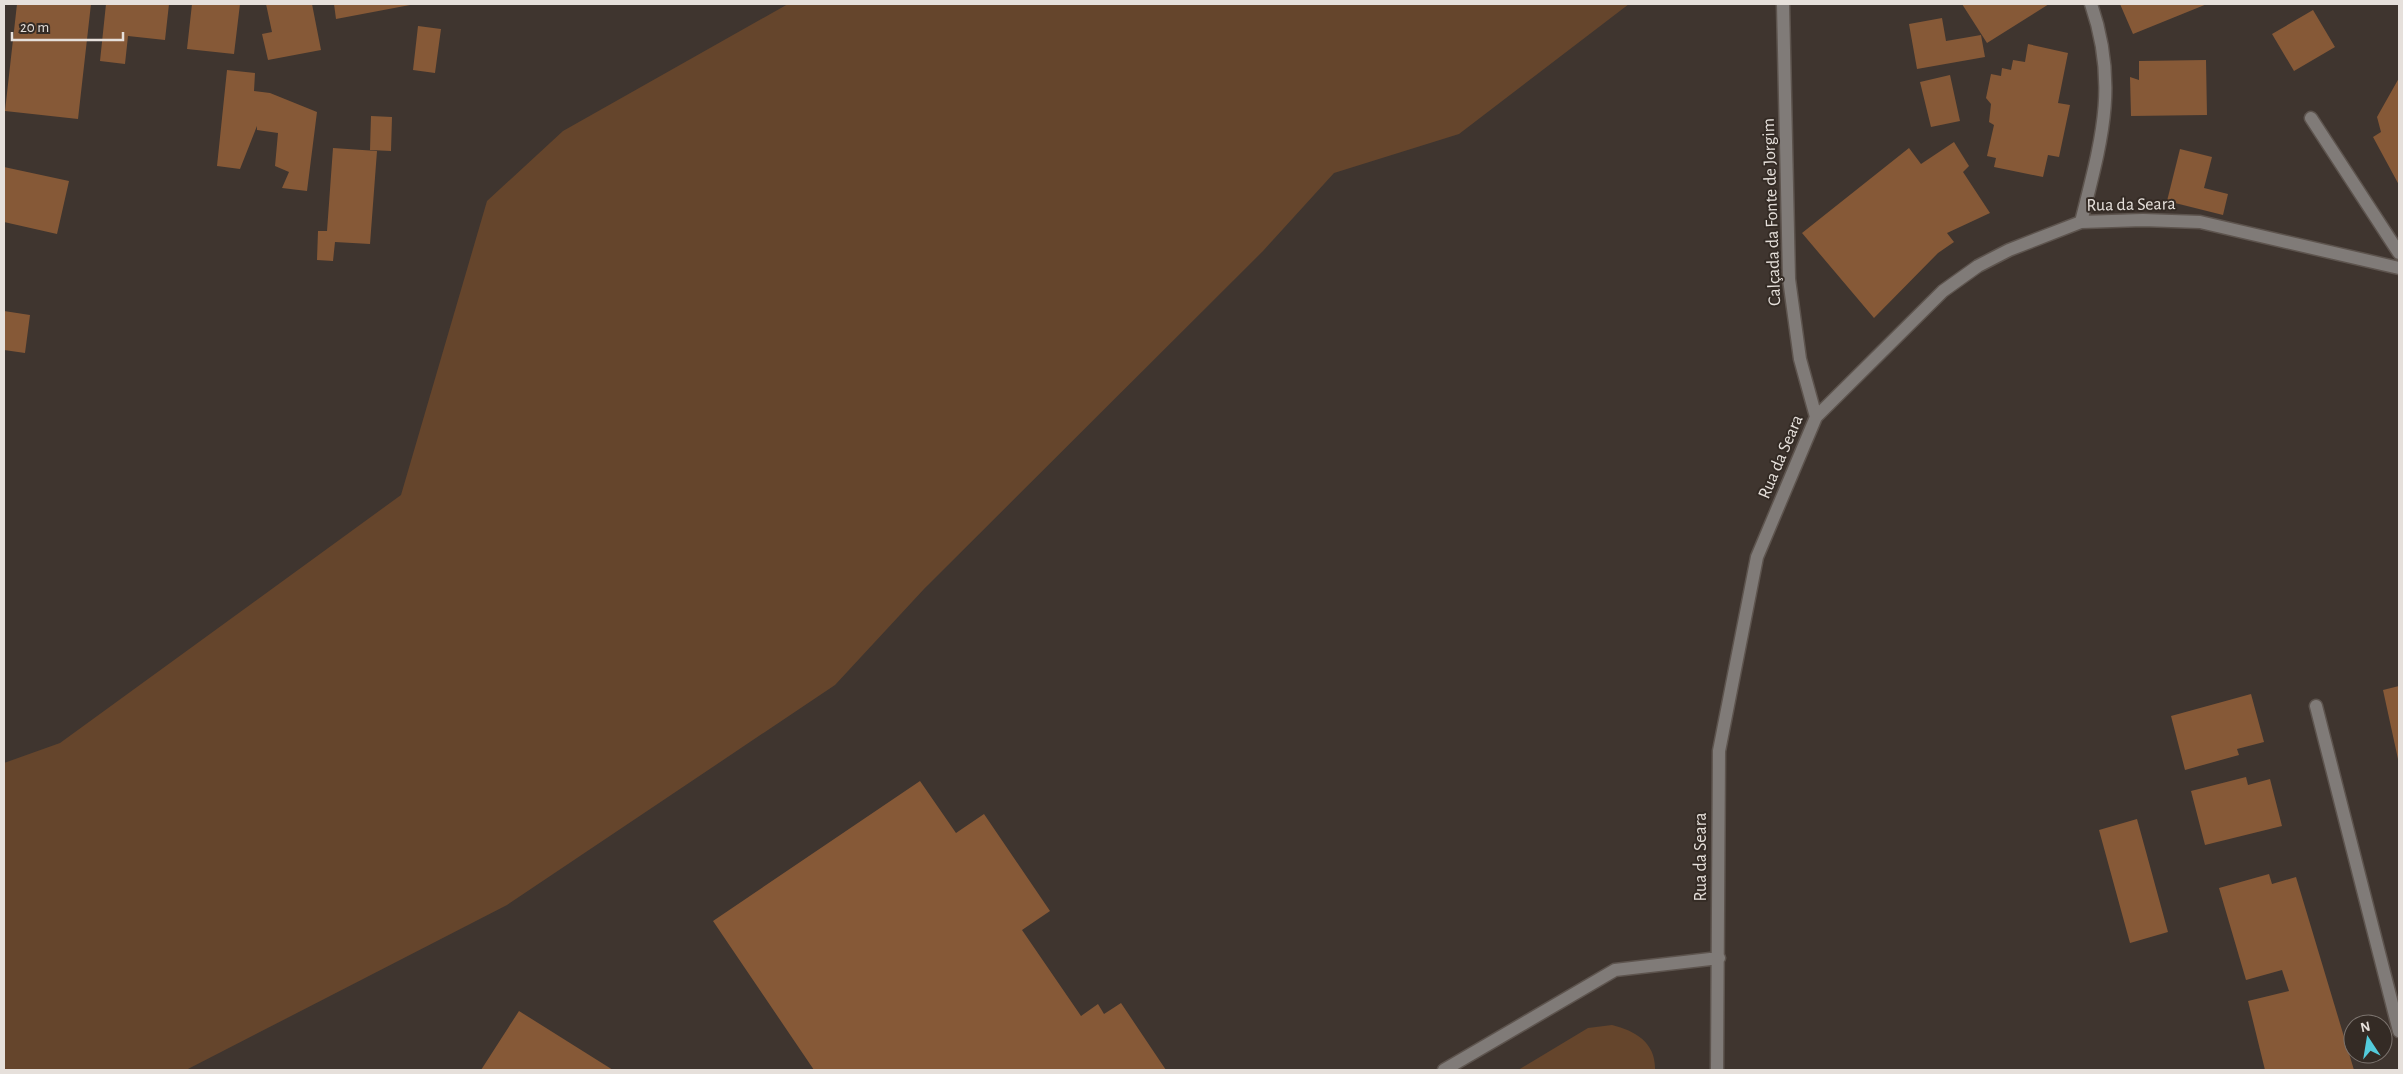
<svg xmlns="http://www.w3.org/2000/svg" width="2403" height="1074" font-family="'Alegreya Sans',sans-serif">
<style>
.green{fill:#65452c}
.building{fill:#865937}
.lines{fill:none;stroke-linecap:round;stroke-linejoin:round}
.minor-casing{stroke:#5d544e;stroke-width:15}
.minor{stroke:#807b78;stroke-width:12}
.labels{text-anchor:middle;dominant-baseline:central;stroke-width:4;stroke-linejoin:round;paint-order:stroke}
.street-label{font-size:18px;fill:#e6e0db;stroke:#342b25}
</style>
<rect width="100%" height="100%" fill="#3f352f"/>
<path class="green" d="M788 4H1629L1459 134 1334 173 1263 251 924 589 835 685 507 905 186 1070H4V763L60 743 401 495 487 201 563 131Z
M1612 1025C1636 1031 1656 1043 1655 1070H1518L1588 1028Z"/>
<path class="building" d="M17 4H91L78 119 5 111Z
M106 4H169L165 40 128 36 125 64 100 61Z
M192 4H240L234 54 187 49Z
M266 4H312L321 50 268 60 262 34 272 32Z
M334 4H410V5L336 19Z
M1962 4H2049L1987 43Z
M2120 4H2207L2133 34Z
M2313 10 2335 47 2294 71 2272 34Z
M1942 18 1946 41 1981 35 1985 57 1917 69 1909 24Z
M418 26 441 29 435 73 413 70Z
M2028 44 2068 53 2058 103 2070 105 2059 157 2048 155 2043 177 1994 167 1996 158 1987 156 1994 125 1989 122 1991 104 1986 98 1991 74 2001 76 2002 68 2011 70 2013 60 2025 62Z
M2206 60 2207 115 2131 116 2130 77 2139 80V61Z
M227 70 255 73 254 91 270 93 317 112 307 191 282 188 289 172 275 166 278 133 257 130V126L240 169 217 166Z
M1950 75 1960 121 1931 127 1920 82Z
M2399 78V185L2373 137 2381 132 2377 117Z
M371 116 392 117 391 151 370 150Z
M1954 142 1969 166 1963 172 1990 213 1947 233 1954 242 1938 253 1874 318 1802 233 1909 148 1921 164Z
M333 148 377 151 370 244 335 242 333 261 317 260 318 231H327Z
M2180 149 2212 157 2204 188 2228 194 2223 215 2167 201Z
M4 167 69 181 57 234 4 222Z
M4 311 30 315 25 353 4 350Z
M2399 686V759H2398L2383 690Z
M2251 694 2264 742 2237 749 2239 755 2185 770 2171 716Z
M2246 777 2248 785 2270 779 2282 826 2205 845 2191 791Z
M920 781 956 833 984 814 1050 911 1022 930 1081 1016 1098 1004 1104 1014 1121 1003 1166 1070H814L713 921Z
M2137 819 2168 932 2130 943 2099 830Z
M2269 874 2272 884 2296 877 2354 1070H2265L2248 1001 2289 991 2282 970 2246 980 2219 888Z
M519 1011 613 1070H481Z"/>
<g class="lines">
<defs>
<path id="minor" d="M1783 4 1789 279 1800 359 1816 417
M2311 118 2399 253
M2081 222C2101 142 2119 85 2091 4
M2316 706 2399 1031
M1444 1070 1615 970 1719 958
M1717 1070 1719 751 1757 557 1816 417 1943 291 1978 266 2009 250 2081 222 2143 220 2200 222 2399 268"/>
</defs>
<use href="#minor" class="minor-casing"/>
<use href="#minor" class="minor"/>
</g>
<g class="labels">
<g class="street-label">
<text transform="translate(2131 205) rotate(-1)">Rua da Seara</text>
<text transform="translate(1772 212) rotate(-92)">Calçada da Fonte de Jorgim</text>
<text transform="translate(1781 457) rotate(-67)">Rua da Seara</text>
<text transform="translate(1701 857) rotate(-90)">Rua da Seara</text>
</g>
</g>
<rect width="2403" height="1074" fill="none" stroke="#e6e0db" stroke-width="10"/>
<g transform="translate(2368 1039) rotate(348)"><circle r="24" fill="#342b25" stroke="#7b736e"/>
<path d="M0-4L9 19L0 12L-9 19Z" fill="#53cbdb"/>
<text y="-8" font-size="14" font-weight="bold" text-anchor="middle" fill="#e6e0db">N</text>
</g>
<path d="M12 32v8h111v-8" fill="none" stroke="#e6e0db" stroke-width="2.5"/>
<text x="20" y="32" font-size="15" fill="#e6e0db" stroke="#342b25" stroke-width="4" paint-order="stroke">20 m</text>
</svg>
